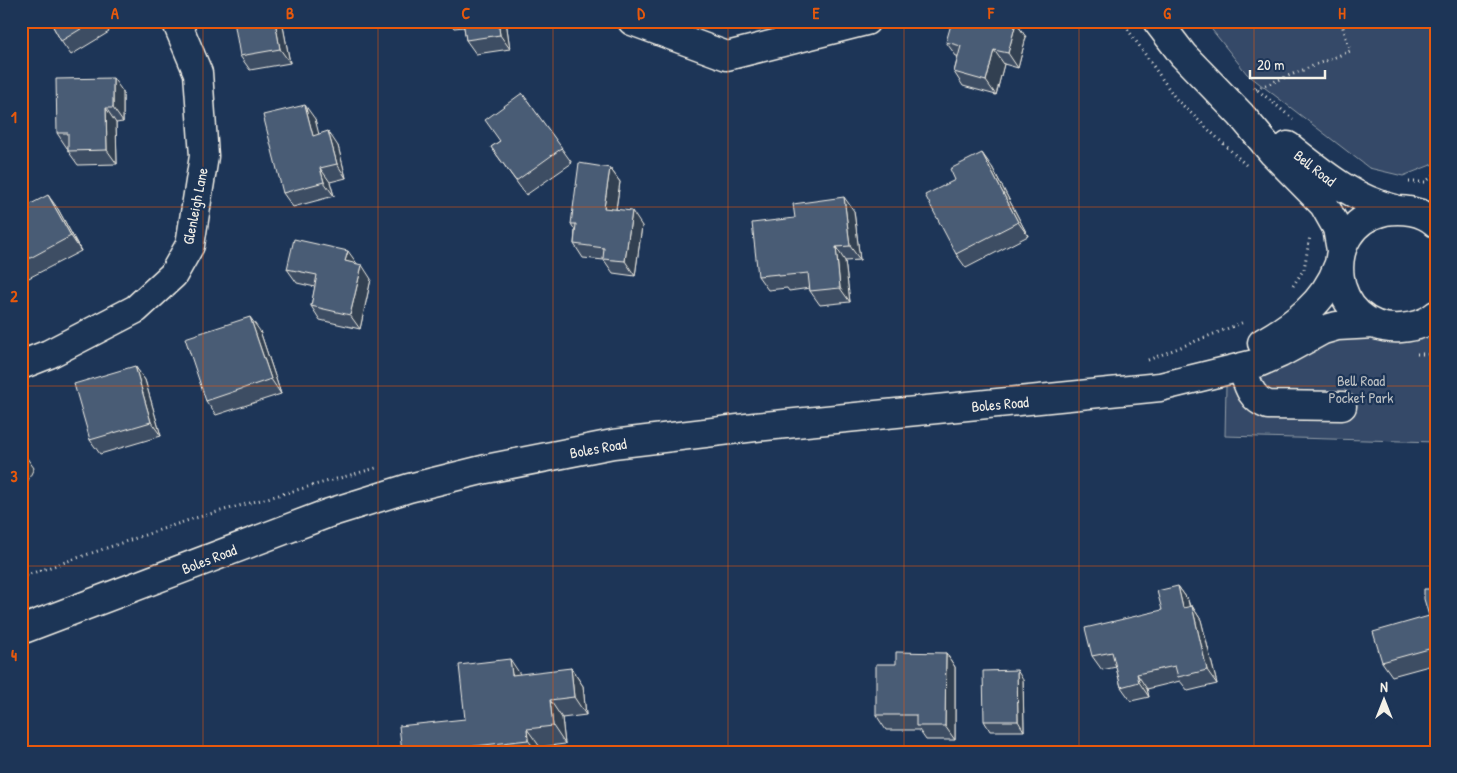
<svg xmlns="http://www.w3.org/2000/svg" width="1457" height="773" font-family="'Patrick Hand',sans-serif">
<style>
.green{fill:#354a67;stroke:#949ea8}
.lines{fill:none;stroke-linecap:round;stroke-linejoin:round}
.minor-casing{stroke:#f4f1e8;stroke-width:31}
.path{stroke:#f4f1e8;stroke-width:3;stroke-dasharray:1 4;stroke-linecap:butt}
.minor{stroke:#1d3557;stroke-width:28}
.wall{fill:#3e4e64;stroke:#f4f1e8}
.shaded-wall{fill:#324051;stroke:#f4f1e8}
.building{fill:#485b74;stroke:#f4f1e8}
.grid{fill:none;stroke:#e8590c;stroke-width:1;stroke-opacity:0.55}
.labels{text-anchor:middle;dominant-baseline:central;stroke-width:4.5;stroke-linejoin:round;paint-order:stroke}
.street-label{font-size:15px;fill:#f4f1e8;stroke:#1d3557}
.park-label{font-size:15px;fill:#bbbfc1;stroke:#1d3557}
.neatline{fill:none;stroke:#e8590c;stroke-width:2}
.grid-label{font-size:16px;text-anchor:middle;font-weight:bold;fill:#e8590c}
</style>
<rect width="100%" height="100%" fill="#1d3557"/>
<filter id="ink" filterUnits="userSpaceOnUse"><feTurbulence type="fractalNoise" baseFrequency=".02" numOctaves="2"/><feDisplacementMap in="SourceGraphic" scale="10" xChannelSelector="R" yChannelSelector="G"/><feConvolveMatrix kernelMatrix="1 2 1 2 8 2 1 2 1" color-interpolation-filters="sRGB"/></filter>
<g filter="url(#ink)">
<path class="green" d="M1205 21H1436V163L1403 176 1369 168 1247 74Z
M1345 336 1436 337V442L1225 436 1226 386 1262 373 1309 348Z"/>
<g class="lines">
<defs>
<path id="minor" d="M632 21 727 56 866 21
M1157 21 1183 55 1241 115 1273 153 1324 205 1337 228 1341 250
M1288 146C1322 173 1352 199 1395 209
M1436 223C1423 211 1402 208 1385 211 1315 226 1329 333 1401 328 1414 327 1426 324 1436 315
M1262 343C1294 325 1325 302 1338 266
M21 365 49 354 136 309 173 275 190 245 204 156 198 73 176 21
M1242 367C1248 385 1250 398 1268 405L1342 406
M21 630 329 513 409 488 486 469 613 444 755 427 1160 387 1258 363 1281 353 1323 330 1337 326 1374 324"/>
</defs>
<use href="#minor" class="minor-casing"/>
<path class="path" d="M1122 21 1176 99 1247 166
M1254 87 1293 119
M1256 89 1350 51 1341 21
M1409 182H1425L1436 174
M1293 286 1304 269 1310 236
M1417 354H1436
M1148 360 1244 322
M21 577 192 519 376 468"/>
<use href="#minor" class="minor"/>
</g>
<path class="wall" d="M50 21H103L109 32 71 55 61 41Z
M282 21 290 63 250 70 240 56Z
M449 21H506L510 49 476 54 466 40 464 27 454 28Z
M1016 23 1026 37 1018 68 1004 64 996 95 963 86 954 72 958 56H956L946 42Z
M123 92V122L116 123 117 164 78 165 68 151V148H67L57 133Z
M522 93 572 163 526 195 491 147 500 141Z
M315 119 318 134 338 146 346 178 330 182 334 196 293 207 283 193Z
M992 167 1028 236 966 268 956 254Z
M610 168 620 182 616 209 642 226 635 276 613 273 604 260 583 258 574 244 575 230 571 224Z
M21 209H58L81 251 21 282Z
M854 211 860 260 845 261 850 302 820 305 810 291V288L789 291 787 288 768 290 758 276 795 218Z
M356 264 371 279 360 329 320 320 311 306 315 287 297 283 287 269Z
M260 331 281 394 216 415 206 401Z
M135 366 145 380 161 436 100 454 90 440Z
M1178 586 1188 600 1190 606H1192L1201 620 1217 684 1188 691 1180 681 1147 689 1149 697 1131 701 1121 687 1116 667 1102 670 1092 656 1162 610Z
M1436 589V664L1392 676 1382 662 1429 616Z
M946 653 955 667V740H926L919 730H886L876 715 896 664Z
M571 668 583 686 586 715 562 718 565 744 540 747V752H402L465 719Z
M1023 680 1024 731H990L984 721Z"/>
<path class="shaded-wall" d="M275 21H282L290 63 280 49Z
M498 21H506L510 49 500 35Z
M1016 23 1026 37 1018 68 1008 53Z
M994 50 1004 64 996 95 986 81Z
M113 78 123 92V122L113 108Z
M305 105 315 119 323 150 313 136Z
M106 108 116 123 117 164 107 150Z
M328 131 338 146 346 178 337 164Z
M982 153 992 167 1028 236 1018 222Z
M320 168 330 182 334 196 324 182Z
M610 168 620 182 614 222 604 208Z
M48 195 58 209 81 251 71 236Z
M844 197 854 211 860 260 850 246Z
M632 211 642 226 635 276 625 261Z
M836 247 845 261 850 302 840 288Z
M348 251 358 265 345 261Z
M362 265 371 279 360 329 350 315Z
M250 317 260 331 281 394 271 379Z
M135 366 145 380 161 436 151 422Z
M24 454 34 468 21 495V460Z
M1178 586 1188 600 1193 622 1183 608Z
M1192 606 1201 620 1217 684 1207 670Z
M946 653 955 667V740L945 726Z
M510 659 522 677 512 675Z
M571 668 583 686 586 715 574 697Z
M1017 670 1023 680 1024 731 1018 721Z
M1137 674 1147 689 1149 697 1139 682Z
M550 700 562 718 565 744 553 726Z
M527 729 540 747V752H537L528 740Z"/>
<path class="building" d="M50 21H94L61 41Z
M234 21H275L280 49 240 56Z
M463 21H498L500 35 466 40Z
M952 21H1011L1016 23 1008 53 994 50 986 81 954 72 961 46 946 42Z
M113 78V108H106L107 150 68 151V133H57L56 79Z
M522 93 562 148 516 181 491 147 500 141 485 120Z
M305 105 313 136 328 131 337 164 320 168 324 182 283 193 263 115Z
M982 153 1018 222 956 254 925 195 955 180 950 169Z
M579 163 610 168 604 208 632 211 625 261 603 259 604 248 574 244 576 224H571Z
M48 195 71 236 21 263V209Z
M844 197 850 246 836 247 840 288 810 291 808 273 779 276V274L758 276 752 223 795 218 793 204Z
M294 239 348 251 345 261 362 265 350 315 311 306 317 275 287 269Z
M250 317 271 379 206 401 185 338Z
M135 366 151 422 90 440 74 384Z
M21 452 24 454 21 460Z
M1178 586 1183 608 1192 606 1207 670 1178 677 1175 666 1137 674 1139 682 1121 687 1112 652 1092 656 1085 628 1162 610 1157 591Z
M1424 589H1436V647L1382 662 1373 632 1429 616 1424 599Z
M896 652 946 653 945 726H916V715H876V664H896Z
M510 659 512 675 571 668 574 697 550 700 553 726 527 729 528 740 423 752H402L399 726 465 719 459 665Z
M1017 670 1018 721H984L983 671Z"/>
</g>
<path class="grid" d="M203 21V752M378 21V752M553 21V752M728 21V752M904 21V752M1079 21V752M1254 21V752M21 207H1436M21 386H1436M21 566H1436"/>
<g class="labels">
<g class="street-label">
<text transform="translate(1315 168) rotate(38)">Bell Road</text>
<text transform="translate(195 206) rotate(-79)">Glenleigh Lane</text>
<text transform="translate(1000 404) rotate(-5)">Boles Road</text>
<text transform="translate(598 448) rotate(-10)">Boles Road</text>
<text transform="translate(209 559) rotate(-21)">Boles Road</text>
</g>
<g class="park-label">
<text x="1361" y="380">Bell Road<tspan x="1361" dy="17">Pocket Park</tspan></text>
</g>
</g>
<rect width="1457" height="773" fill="none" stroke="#1d3557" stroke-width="55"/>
<g transform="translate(1384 700)" stroke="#1d3557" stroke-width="4" paint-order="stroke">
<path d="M0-4L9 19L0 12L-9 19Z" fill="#f4f1e8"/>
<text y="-8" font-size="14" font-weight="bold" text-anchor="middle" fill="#f4f1e8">N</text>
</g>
<path d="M1250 70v8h75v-8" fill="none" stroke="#f4f1e8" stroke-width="2.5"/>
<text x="1257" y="70" font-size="15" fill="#f4f1e8" stroke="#1d3557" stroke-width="4" paint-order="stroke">20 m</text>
<rect x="28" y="28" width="1402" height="718" class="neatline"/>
<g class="grid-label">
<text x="115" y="19">A</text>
<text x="290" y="19">B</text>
<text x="466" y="19">C</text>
<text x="641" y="19">D</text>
<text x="816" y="19">E</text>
<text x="991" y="19">F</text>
<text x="1167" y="19">G</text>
<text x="1342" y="19">H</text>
<text x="14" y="123">1</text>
<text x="14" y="302">2</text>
<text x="14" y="482">3</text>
<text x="14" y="661">4</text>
</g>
</svg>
